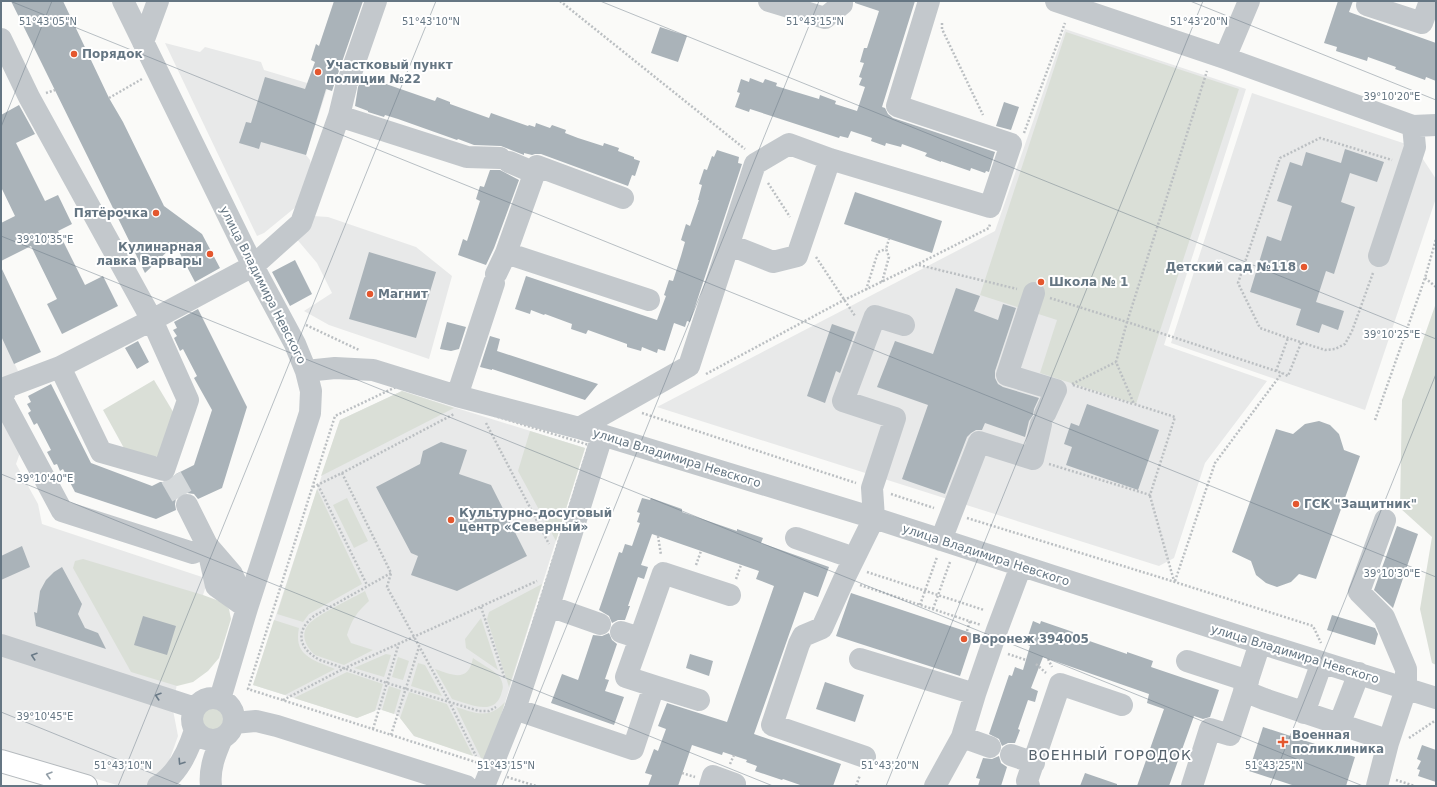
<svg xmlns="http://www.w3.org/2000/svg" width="1437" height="787" font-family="'DejaVu Sans',sans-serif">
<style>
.built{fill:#e8e9e9}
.green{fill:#dadfd7}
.building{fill:#aab3b9}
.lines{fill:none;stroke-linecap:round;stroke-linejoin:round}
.minor-tunnel{stroke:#d5d9db;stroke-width:22;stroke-dasharray:22 11;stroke-linecap:butt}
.major-casing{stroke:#b5babe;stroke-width:24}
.path{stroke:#bbbfc2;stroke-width:2.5;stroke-dasharray:2 2;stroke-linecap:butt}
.minor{stroke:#c3c8cc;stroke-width:22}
.major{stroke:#fff;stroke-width:22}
.oneway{stroke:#6a7a87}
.oneway2{stroke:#939fa8}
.ticks{fill:none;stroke:#657683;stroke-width:1;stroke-opacity:0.45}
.poi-dot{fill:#e4572e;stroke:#fff;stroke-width:1.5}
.labels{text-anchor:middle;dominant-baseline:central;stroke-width:4;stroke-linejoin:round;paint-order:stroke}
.poi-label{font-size:12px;font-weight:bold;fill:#657683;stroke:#fff;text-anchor:start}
.street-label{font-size:12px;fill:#657683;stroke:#fff}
.quarter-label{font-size:14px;letter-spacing:1px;fill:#57646e;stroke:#fff}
.ticks-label{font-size:10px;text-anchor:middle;fill:#657683;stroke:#fff;stroke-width:4;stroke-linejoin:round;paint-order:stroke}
</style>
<rect width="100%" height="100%" fill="#fafaf8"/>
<path class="built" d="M1065 29 1246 89 1164 345 1267 381 1205 463 1174 558 1159 566 657 407 995 231Z
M165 43 200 52 205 47 261 62 264 70 327 89 306 155 310 160 312 171 297 206 264 233 257 236Z
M1252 93 1415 147 1436 179V198L1365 410 1171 343Z
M313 216 328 217 416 247 452 276 429 359 329 325 304 311 332 293 317 263 295 237Z
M1 334 18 371 1 380Z
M402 391 585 448 487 760 414 736 398 715 379 709 357 718 253 685 340 420Z
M1 413 21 450 16 464 38 504 42 524 208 579 178 676 173 710 178 736 162 781 147 786H120L1 750Z"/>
<path class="green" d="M1066 32 1239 89 1136 404 1040 373 1057 320 980 295Z
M1436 303V665L1432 663 1420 609 1432 537 1400 508 1402 400Z
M154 380 178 420 165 453 153 458 125 450 103 410Z
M402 391 454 408 321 476 340 420Z
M530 431 585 448 556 541 518 471Z
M317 489 362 584 309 614 303 622 277 614Z
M347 498 368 541 354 548 333 505Z
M83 559 203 595 222 602 229 609 231 619 219 658 208 671 193 682 177 686 131 672 73 568 75 561Z
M542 584 509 687 487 619 489 612Z
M365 591 369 601C357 612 352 619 347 635L351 643 373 650 344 665 315 655C306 647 300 635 308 625 316 615 353 598 365 591Z
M481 618 498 670 466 648 465 639Z
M274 620 299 628C293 656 314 660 335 669L285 695 253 685Z
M386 654 391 655 384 677 354 668Z
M398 657 409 661 403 680 392 677Z
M473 658C481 664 492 669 499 676 502 680 504 686 502 691 496 718 470 704 452 699L435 669C453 675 468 683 473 658Z
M418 663 425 665 442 696 411 686Z
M347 672 383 684 375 711 357 718 294 698Z
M389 686 401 690 394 714 382 710Z
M409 692 447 704 473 756 414 736 400 718Z
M505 702 487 760 481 758 456 707C476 713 488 720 505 702Z
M198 718a15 15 0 1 1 30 0a15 15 0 1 1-30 0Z"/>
<path class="building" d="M11 1H63L109 98 123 122 164 206 202 234 220 268 195 282 175 244 145 273Z
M334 1H363L332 91 326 89 306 155 261 142 259 149 239 143 246 122 251 123 265 77 305 89 315 62 311 60 316 44 319 46Z
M855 1H915L882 107 885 108 888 114 893 118 995 152 989 172 986 171 985 173 971 168 970 171 941 161V162L925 156 927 153 902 144 901 147 886 143 885 146 871 141 872 138 851 131 848 138 840 136 839 138 750 109 749 112 735 107 740 93 737 92 741 79 749 82 750 78 763 83 765 79 777 83 776 86 819 99 820 95 836 101 835 104 857 111 865 87 859 85 862 78 859 77 864 63 860 62 864 48H867L879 11 855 3Z
M1338 1H1353L1349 12 1436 43V81L1426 77 1425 80 1395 69 1396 67 1368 57 1367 61 1336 51 1337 47 1324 43Z
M660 27 687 36 678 62 651 53Z
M363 76 435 101 437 97 450 102V104L489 118 491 113 528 126 529 125 535 127 536 123 550 128 552 125 566 130 565 133 578 138 603 146 604 143 619 148 618 151 634 157V159L640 161 635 176 632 175 628 186 541 154H535L532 155 524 153V155L501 146 474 145 458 139 457 140 398 119 385 115 384 117 368 112V111L355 106 358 87Z
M1004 102 1019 107 1011 130 996 126Z
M19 105 35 134 16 143 45 201 58 195 72 224 58 231 85 285 103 276 118 306 62 334 47 304 57 299 31 246 1 261V223L15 216 1 187V115Z
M1345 149 1384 162 1377 182 1350 173 1341 202 1355 207 1334 274 1326 271 1316 302 1344 311 1338 330 1322 324 1319 333 1296 325 1301 309 1250 292 1267 236 1281 241 1292 206 1277 201 1290 162 1302 166 1306 152 1341 163Z
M717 150 739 157 738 163 742 164 690 322 687 321 685 327 674 323 665 351 658 349 657 353 642 347 641 351 627 347V344L588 330 586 334 571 329 572 324 545 314 544 315 531 310 530 314 515 309 526 276 657 320 666 296 664 295 669 280 673 281 681 256 685 242 681 240 686 224 690 226 699 200H698L702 185 699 184 704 169 707 170 712 156 714 157Z
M490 170H500L519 180 494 248 486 265 458 255 463 239 467 241 480 201 476 199 480 186 484 187Z
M855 192 942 221 932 253 844 224Z
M369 252 436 272 416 338 349 319Z
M295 260 312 294 290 306 272 272Z
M1 267 41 352 14 364 1 336Z
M956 288 980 296 974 311 998 320 1003 304 1016 308 995 371V378L998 384 1003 387 1039 398 1034 409 1033 415 1029 421 1025 437 985 423 982 430H976L971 433 967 437 945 494 902 479 928 405 877 387 895 341 933 354Z
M198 309 247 407 222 488 198 499 194 494 187 493 182 494 176 498 175 504 176 510 156 519 75 492 63 469 60 471 57 464 54 465 47 452 51 450 37 423 34 425 28 413 31 411 27 404 31 402 28 396 51 384 91 463 152 486 160 482H167L172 480 176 474 194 465 212 410 194 378 197 376 183 349 180 351 174 338 177 336 173 330 177 328 174 322Z
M447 322 466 327 459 349 451 351 440 349Z
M832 324 855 332 840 373 836 371 825 403 807 396Z
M490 336 500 339 497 351 598 384 585 400 492 369V370L480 367Z
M138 341 149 362 137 369 125 348Z
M1087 404 1159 430 1138 490 1066 465 1072 447 1064 444 1071 423 1079 426Z
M1319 421 1330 425 1339 434 1344 450 1360 456 1316 579 1299 574 1291 582 1277 587 1266 583 1256 575 1251 561 1232 552 1276 429 1293 434 1305 424Z
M441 442 467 450 459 474 491 485 527 556 457 591 411 575 418 556 411 553 376 487 420 464 423 451Z
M642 498 650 500 651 498 682 509V512L737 531V529L763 538 761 543 829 567 818 597 804 592 754 734 841 764 833 786H803L783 779 782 780 755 771 757 766 746 762 747 760 723 752 722 755 692 745 678 786H648L652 775 645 773 654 749 658 751 666 729 658 726 667 703 727 722 774 586 756 579 759 571 652 534 641 565 648 567 644 579 638 577 628 606H630L625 620H618L612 623 609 616 599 610 619 552 622 553 625 544 632 546 640 523 637 522 640 513 637 512Z
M1397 526 1418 534 1393 608 1374 590Z
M22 546 30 567 1 580V556Z
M62 567 82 604 78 614 85 628 98 633 106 649 36 626 34 612 37 613 40 591 46 580 54 572Z
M851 593 974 634 960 676 836 636Z
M1332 615 1375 628 1378 634 1375 645 1327 630Z
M143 616 176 626 167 655 134 645Z
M1033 621 1040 624 1041 621 1073 632 1072 635 1127 654V652L1153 661 1151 667 1219 690 1210 717 1203 719 1194 716 1169 786H1137L1164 709 1147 703 1149 694 1043 657 1031 688 1038 691 1035 702 1028 700 1018 729 1020 730 1015 743H1008L1002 746 999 739 989 734 1009 675 1012 676 1015 667 1023 670 1030 646 1028 645 1031 637 1028 636Z
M609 633 612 640 617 644 605 679 609 680 605 691 624 697 614 725 551 703 562 674 578 680 593 635 602 636Z
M690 654 713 661 709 676 686 668Z
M825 682 864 695 855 722 816 709Z
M1263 727 1355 757 1346 786H1295L1249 771Z
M1422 745 1436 750V782L1418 776 1420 770 1417 769 1421 761 1417 759Z
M999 756 1001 763 1007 767 1001 786H978L980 779 976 778 983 758 992 759Z
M1085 773 1117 784V786H1080Z"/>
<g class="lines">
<path class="minor-tunnel" d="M171 477 187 505"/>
<defs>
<path id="major" d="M1 761 86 786"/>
</defs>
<use href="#major" class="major-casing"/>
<path class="path" d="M560 1 745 149
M942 23V29L983 115
M46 93 55 90
M109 98 142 79
M1024 133 1065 23
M768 183 790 217
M816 257 855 316
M919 265 1017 289
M1373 273 1352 331 1345 344 1335 349 1325 350 1288 338 1260 328 1238 283 1280 158 1320 138 1392 160
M1425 278 1436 287
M882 282 889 257 886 249 889 239
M866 290 878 252 886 249
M1050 298 1127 322 1282 373 1288 376 1301 343
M306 325 359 350
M1276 371 1288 338
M706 374 844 300 918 264 989 228 990 224
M1072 384 1116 362
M1073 385 1133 404
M398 386 589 445 488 766 248 689 335 416Z
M642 413 856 483
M1375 420 1425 278 1436 239
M486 423 549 544
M1049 464 1150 495 1175 417 1134 404 1116 362 1127 322 1207 71
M342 473 391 573 387 587 449 701 476 756
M318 485 367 585
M313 487 342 473 454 414
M891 494 934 508
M1150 496 1174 581
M967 518 1175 582 1313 626 1321 643
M658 536 661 555
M696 565 701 551
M867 572 984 610
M391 573 314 616C294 632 299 649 320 660L387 683 479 711H489L496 707
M736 579 741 565
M1175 581 1215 463 1282 373
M860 585 981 625
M920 605 937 557
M481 607 505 679
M933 609 950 562
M967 631 970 621
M1008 654 1026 660
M1048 659 1052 667
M1036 664 1046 673
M283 700 345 668 537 581
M373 729 399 643
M391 735 419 647
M1409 738 1436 720
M730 764 734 755
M682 773 695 777
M507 777 536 786
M1396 780 1415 786
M856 786 860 775"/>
<path class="minor" d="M123 1 253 266 295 344 306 371 311 391 310 413 247 608 220 699
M769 1 825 18 842 4V1
M1056 1 1225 58 1413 126 1436 125
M1369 1 1367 5 1422 23 1430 1
M1 39 29 97 152 320 188 400 164 470 101 452 60 367
M143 42 158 1
M1225 58 1249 1
M349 79 376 1
M339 116 346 87
M509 162 535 173
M730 245 773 262 797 256 830 159
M506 253 649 300
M1379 256 1415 147 1413 126
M496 274 506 253 537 166 623 198
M1034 293 1007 375 1056 390 1045 414
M306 371 335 368 373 370 457 396 579 428 874 518 1260 643 1436 698
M457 396 494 283
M579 428 689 366 755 164 789 144 830 159 990 207 1011 144 897 106 929 1
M187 505 207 545 232 574 247 607
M796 538 854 558
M941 540 979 442 1033 459 1041 424
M549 606 600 624
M247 608 216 586 207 545 193 553 62 511 2 399 7 387 60 367 152 320 253 266 301 223 339 116 467 157 500 158
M621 632 640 638 626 677 654 686
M640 638 663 573 730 595
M1 645 195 708
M860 659 975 694
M1187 661 1248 681
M1244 691 1264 699 1378 737 1388 743
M192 719a21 21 0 1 1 42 0a21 21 0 1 1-42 0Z
M515 709 633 749 654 686 699 700
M1304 713 1322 662
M234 723 256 721 277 726 466 786
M1339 725 1359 673
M962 737 990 747
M1011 755 1034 763
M865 757 772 725 799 644 803 636 822 628 844 579 874 518 872 488 895 418 843 401 875 316 904 325
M158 786C178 774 188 752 195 730
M211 786C209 769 215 754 222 738
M484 786 515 709 549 606 602 436
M710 786 713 776 735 784
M935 786 962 737 975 694 997 630 1021 566
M1029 786 1027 781 1060 684 1122 705
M1192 786 1210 729 1230 735 1260 643
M1377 786 1388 743 1406 689V669L1384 617 1359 592 1385 520"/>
<use href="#major" class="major"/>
</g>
<defs><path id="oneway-chevron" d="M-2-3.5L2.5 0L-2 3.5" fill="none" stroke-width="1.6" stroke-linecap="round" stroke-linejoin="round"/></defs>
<g class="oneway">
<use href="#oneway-chevron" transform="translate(34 656) rotate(-162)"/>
<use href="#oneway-chevron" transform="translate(158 696) rotate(-162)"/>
<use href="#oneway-chevron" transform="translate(181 762) rotate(123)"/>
</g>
<use class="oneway2" href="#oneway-chevron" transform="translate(49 775) rotate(-164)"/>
<path class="ticks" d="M10 1 1436 577M600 1 1436 339M1190 1 1436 100M1 127 52 1M1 236 1363 786M1 474 773 786M1 712 183 786M118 786 436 1M502 786 819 1M886 786 1203 1M1270 786 1436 374"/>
<g class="poi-dot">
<circle cx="74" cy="54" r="4"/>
<circle cx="318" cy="72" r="4"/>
<circle cx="156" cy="213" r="4"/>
<circle cx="210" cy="254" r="4"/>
<circle cx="1304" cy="267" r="4"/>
<circle cx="1041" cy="282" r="4"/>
<circle cx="370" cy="294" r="4"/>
<circle cx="1296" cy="504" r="4"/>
<circle cx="451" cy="520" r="4"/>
<circle cx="964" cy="639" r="4"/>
<path d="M1281 736h4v4h4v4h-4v4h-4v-4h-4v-4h4z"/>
</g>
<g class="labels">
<g class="poi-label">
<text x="82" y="54">Порядок</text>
<text x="326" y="65">Участковый пункт<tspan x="326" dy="14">полиции №22</tspan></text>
<text x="148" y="213" text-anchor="end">Пятёрочка</text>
<text x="202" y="247" text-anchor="end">Кулинарная<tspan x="202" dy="14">лавка Варвары</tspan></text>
<text x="1296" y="267" text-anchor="end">Детский сад №118</text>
<text x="1049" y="282">Школа № 1</text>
<text x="378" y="294">Магнит</text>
<text x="1304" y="504">ГСК "Защитник"</text>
<text x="459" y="513">Культурно-досуговый<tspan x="459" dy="14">центр «Северный»</tspan></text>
<text x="972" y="639">Воронеж 394005</text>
<text x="1292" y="735">Военная<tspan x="1292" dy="14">поликлиника</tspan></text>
</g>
<g class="street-label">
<text transform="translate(263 285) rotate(63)">улица Владимира Невского</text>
<text transform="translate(677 458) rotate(17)">улица Владимира Невского</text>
<text transform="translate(986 555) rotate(18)">улица Владимира Невского</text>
<text transform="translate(1295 654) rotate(17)">улица Владимира Невского</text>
</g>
<g class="quarter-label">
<text x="1110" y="755">ВОЕННЫЙ ГОРОДОК</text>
</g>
</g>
<g class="ticks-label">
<text x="48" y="25">51°43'05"N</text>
<text x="431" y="25">51°43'10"N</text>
<text x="815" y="25">51°43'15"N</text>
<text x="1199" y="25">51°43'20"N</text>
<text x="1392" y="100">39°10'20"E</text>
<text x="45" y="243">39°10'35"E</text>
<text x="1392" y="338">39°10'25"E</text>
<text x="45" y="482">39°10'40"E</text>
<text x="1392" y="577">39°10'30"E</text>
<text x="45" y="720">39°10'45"E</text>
<text x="123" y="769">51°43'10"N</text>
<text x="506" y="769">51°43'15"N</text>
<text x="890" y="769">51°43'20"N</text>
<text x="1274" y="769">51°43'25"N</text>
</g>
<rect width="1437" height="787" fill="none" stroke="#657683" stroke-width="4"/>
</svg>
